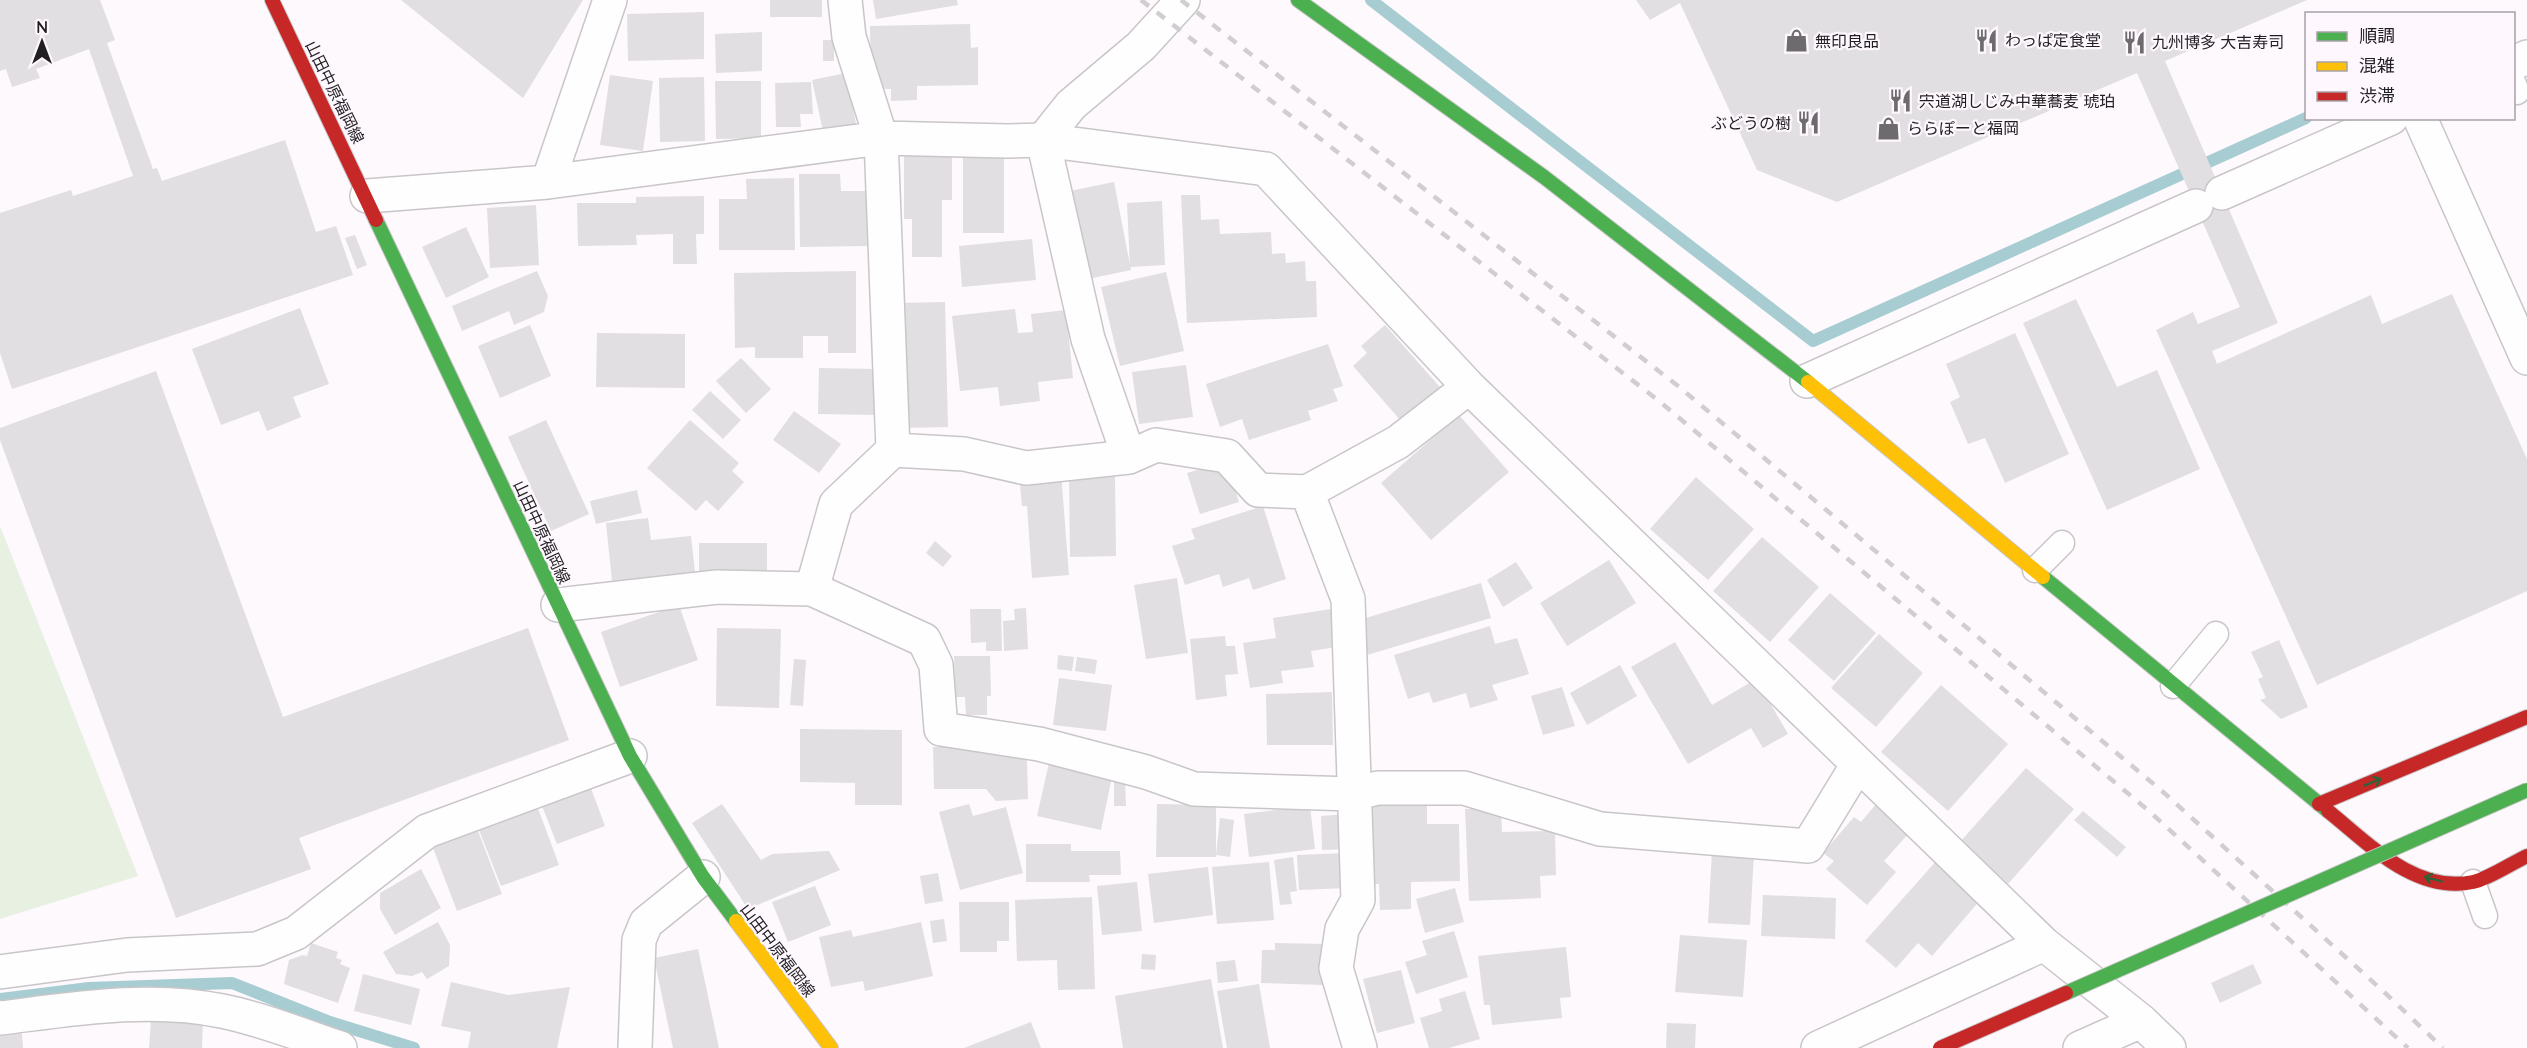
<svg xmlns="http://www.w3.org/2000/svg" width="2527" height="1048" viewBox="0 0 2527 1048" font-family="Quicksand,'Noto Sans JP',sans-serif">
<rect width="100%" height="100%" fill="#fdf9fd"/>
<path fill="#e8f0e2" d="M0 526 138 876 0 919Z"/>
<g fill="none" stroke-linecap="round" stroke-linejoin="round">
<path stroke="#a7cdd2" stroke-width="12" d="M1371 0 1813 341 2306 118
M0 999 89 988 232 983 330 1022 414 1048"/>
</g>
<path fill="#e1dfe2" d="M0 0H100L115 40 107 43 153 169 157 168 162 181 285 140 316 232 336 226 353 275 12 389 0 353V213L71 190 73 196 133 176 89 49 36 69 40 78 12 87 6 69 0 71Z
M401 0H583L523 98Z
M770 0H822V17H770Z
M873 0H957L958 5 876 19Z
M1636 0H2307L2165 61 2278 323 2212 351 2217 364 2371 295 2382 324 2452 294 2527 459V591L2317 685 2156 330 2193 312 2198 324 2240 307 2137 73 1837 202 1757 170 1680 3 1650 20Z
M704 12V59L628 61 627 14Z
M970 24 971 48 978 47V85L917 86V100L891 101V89H871L870 26Z
M762 32V71L716 73 715 34Z
M823 40H834V61H823Z
M846 73 856 124 823 131 812 80Z
M610 75 653 81 643 151 600 145Z
M704 77 705 141 660 142 659 78Z
M715 81H761V138L716 139Z
M811 82 813 114H800L801 127H776L775 83Z
M904 153H952V200H942V257H912V219H904Z
M963 154H1004V233H963Z
M799 174H840L841 191H866L867 246 800 247Z
M794 178 795 250H719V199H747L746 179Z
M1114 182 1131 270 1088 279 1070 191Z
M1181 195H1200L1201 220 1219 219 1220 234 1271 232 1272 254 1285 253 1286 263 1305 261 1306 281H1316L1317 317 1187 323Z
M704 196V234H696L697 264H673V234L636 235 637 245 578 246 577 203H636V197Z
M1162 201 1165 265 1130 267 1127 203Z
M536 205 539 265 490 268 487 208Z
M466 227 489 277 446 298 422 247Z
M355 235 367 265 357 269 345 238Z
M1032 239 1036 280 962 287 959 246Z
M537 271 548 296 544 312 514 325 509 311 462 331 452 306Z
M856 271V353H828V336H803V358H755V347L735 348 734 273Z
M1166 272 1184 351 1120 366 1101 287Z
M2076 299 2117 387 2157 370 2200 469 2107 510 2023 323Z
M945 302 948 427 900 428 898 303Z
M300 308 329 384 293 397 301 417 267 431 259 411 221 425 192 349Z
M1015 309 1018 333 1033 332 1031 314 1066 310 1073 378 1038 382 1040 401 1000 406 998 387 960 391 952 316Z
M530 325 551 376 500 398 478 346Z
M1385 325 1447 395 1408 429 1353 366 1367 353 1361 346Z
M597 333 685 334V388L596 387Z
M2015 333 2069 454 2005 483 1985 438 1968 444 1950 402 1960 397 1946 364Z
M1328 344 1343 386 1333 389 1338 401 1308 411 1311 420 1249 440 1242 419 1220 427 1206 384Z
M741 358 771 389 746 413 716 381Z
M1186 365 1193 417 1139 424 1132 372Z
M819 368 876 369V415L818 414Z
M156 371 283 717 528 628 569 740 299 838 311 869 176 918 0 440V428Z
M710 391 741 420 723 439 692 410Z
M794 411 841 444 819 473 773 440Z
M1459 415 1509 472 1431 540 1381 483Z
M546 420 589 514 551 531 508 437Z
M690 420 739 463 732 471 744 482 718 511 706 500 696 511 647 468Z
M1226 461 1239 502 1200 514 1187 473Z
M1061 472 1069 575 1032 578 1027 506H1022L1019 475Z
M1069 477H1115L1116 556 1070 557Z
M1696 477 1754 529 1708 580 1650 529Z
M637 490 642 513 596 524 590 501Z
M1263 506 1286 579 1253 590 1249 578 1223 587 1219 574 1185 585 1172 546 1195 539 1191 529Z
M648 518 651 540 691 536 695 572 612 581 606 523Z
M1762 537 1819 587 1770 642 1713 591Z
M935 541 952 556 943 567 926 553Z
M699 543H767V576L699 575Z
M1609 560 1636 603 1567 646 1540 603Z
M1516 562 1533 588 1503 607 1487 580Z
M1177 578 1188 653 1146 659 1134 585Z
M1481 583 1491 618 1367 655 1356 621Z
M1830 593 1876 633 1834 681 1788 640Z
M679 605 698 660 620 687 601 632Z
M1026 608 1028 649 1004 651 1003 621 1015 620 1014 609Z
M970 609H1001L1002 651H986V642L971 643Z
M1331 609 1337 647 1311 651 1314 667 1281 671 1283 683 1250 688 1243 643 1276 638 1273 618Z
M1490 626 1495 644 1517 638 1529 674 1492 685 1498 700 1470 708 1466 693 1433 703 1429 692 1408 699 1394 655Z
M717 628 781 629 779 708 716 706Z
M1879 634 1923 673 1876 727 1831 688Z
M1225 636 1226 646H1235L1238 674 1225 675 1227 696 1196 700 1190 639Z
M2279 640 2308 707 2281 719 2260 700 2266 698 2258 679 2263 677 2251 652Z
M1675 642 1712 705 1756 679 1788 734 1763 748 1751 728 1688 764 1631 667Z
M1058 655 1074 657 1072 671 1057 669Z
M954 656H990L991 696H987V715H966L965 697H955Z
M1077 657 1097 660 1095 674 1075 671Z
M794 659 806 660 803 706 790 705Z
M1620 665 1637 696 1587 725 1570 693Z
M1059 678 1112 685 1106 731 1053 725Z
M1941 685 2008 744 1948 811 1881 752Z
M1562 687 1575 726 1543 735 1531 696Z
M1332 692 1333 745H1267L1266 694Z
M800 729 902 730V805H855V783L800 782Z
M1012 745 1027 761 1028 799 996 801 986 789H934L933 747Z
M1049 763 1112 777 1101 830 1037 816Z
M2026 768 2074 809 2008 884 1960 842Z
M1114 781H1125L1126 806H1114Z
M589 783 605 826 557 844 540 801Z
M1427 799V824H1459L1460 881 1411 882V909L1380 910 1379 884H1371L1369 800Z
M536 803 559 865 501 886 477 825Z
M1877 803 1910 832 1884 861 1896 872 1867 905 1826 869 1834 861 1823 853 1854 817 1861 822Z
M722 804 761 860 772 854 829 851 840 870 748 909 692 823Z
M969 804 973 816 1006 807 1023 873 960 890 939 812Z
M1157 804 1216 805V857H1156Z
M1310 806 1315 849 1249 857 1244 814Z
M1465 809H1501L1502 832 1555 831 1556 875 1540 876 1541 898 1469 901Z
M2083 811 2126 847 2117 857 2074 820Z
M1346 814 1348 849 1322 850 1321 816Z
M1220 818 1234 820 1230 857 1216 855Z
M478 831 502 894 457 911 433 848Z
M1026 844H1071V851H1120L1121 875H1089L1090 882H1026Z
M1712 851 1754 853 1750 925 1708 923Z
M1347 853 1349 888 1299 890 1297 855Z
M1293 857 1297 891 1290 892 1292 904 1280 905 1274 860Z
M1938 859 1982 898 1932 956 1918 943 1896 968 1865 941Z
M1269 862 1274 920 1217 924 1212 867Z
M1208 867 1213 915 1154 923 1148 874Z
M421 869 441 908 395 935 380 909V893Z
M938 873 943 901 925 904 920 876Z
M1137 882 1142 931 1102 935 1097 886Z
M815 886 831 925 788 942 772 902Z
M1455 888 1464 922 1425 933 1416 899Z
M1763 895 1836 898 1835 939 1761 936Z
M1092 897 1095 989 1058 990 1057 960 1017 961 1015 900Z
M959 902H1009V941H997V952H960Z
M944 919 947 941 933 943 930 921Z
M438 922 450 945 449 966 427 979 422 972 412 976 396 974 383 952Z
M921 922 933 976 865 991 863 981 831 987 819 937 851 930 853 937Z
M1454 931 1468 977 1416 994 1405 962 1427 955 1422 941Z
M1680 935 1747 940 1743 997 1675 992Z
M311 943 338 952 336 958 342 960 340 964 350 968 338 1003 284 984 289 960 303 955 307 956Z
M1275 943 1326 944 1324 985 1261 983 1262 950H1275Z
M1566 947 1571 997 1560 998 1562 1018 1492 1025 1490 1005H1484L1478 956Z
M698 949 719 1048H673L654 958Z
M1142 954 1156 955 1155 970 1141 969Z
M1235 960 1238 981 1218 983 1216 962Z
M2253 964 2262 983 2220 1003 2211 983Z
M1401 970 1415 1023 1377 1033 1363 979Z
M363 974 420 989 411 1025 354 1011Z
M1211 979 1223 1048H1123L1115 996Z
M451 982 508 995 570 987 557 1048H468L471 1032 441 1026Z
M1259 984 1270 1048H1227L1217 991Z
M1465 991 1480 1039 1449 1048H1429L1420 1018 1442 1011 1439 999Z
M151 1019 203 1022 202 1048H149Z
M21 1022 23 1048H0V1026Z
M1031 1022 1041 1048H964Z
M1667 1023 1696 1024 1695 1048H1666Z"/>
<g fill="none" stroke-linecap="round" stroke-linejoin="round">
<defs>
<path id="lane" d="M2514 84 2517 92
M2035 570 2062 543
M2173 686 2216 634
M2473 882 2485 916"/>
<path id="street" d="M845 0 849 37 881 138 893 450
M2514 63 2527 57
M2420 118 2527 358
M548 182 881 138 1007 141 1043 140 1266 169 1469 387 2044 944 2141 1021 2169 1048
M2222 193 2391 118
M367 196 548 182 610 0
M1807 381 2196 206
M1129 457 1088 339 1043 140 1071 105 1141 46 1183 0
M1307 492 1398 442 1469 387
M812 589 836 504 893 450 964 454 1026 468 1129 457 1156 445 1227 456 1258 490 1307 492 1348 599 1358 900 1342 929 1336 968 1360 1048
M558 605 717 587 812 589 924 640 936 665 941 729 1039 744 1146 772 1194 789 1353 794 1378 788H1464L1600 829 1808 846 1858 764
M0 972 127 955 257 949 296 933 427 831 630 756
M0 1018C73 1009 149 996 222 1011 262 1019 301 1035 340 1048
M635 1048 639 940 646 923 703 877
M1818 1048 2044 944
M2080 1048 2141 1021"/>
<path id="fast" d="M1298 0 1544 177 1808 382
M376 220 630 756 703 877 736 921
M2043 577 2328 811"/>
<path id="slow" d="M1808 382 2043 577
M736 921 831 1048"/>
<path id="jam" d="M272 0 376 220
M2319 804 2527 717
M2328 811C2368 843 2415 894 2473 882 2488 879 2512 863 2527 856"/>
</defs>
<use href="#lane" stroke="#c9c6c9" stroke-width="27"/>
<use href="#street" stroke="#c9c6c9" stroke-width="36"/>
<use href="#fast" stroke="#c9c6c9" stroke-width="16"/>
<use href="#slow" stroke="#c9c6c9" stroke-width="16"/>
<use href="#jam" stroke="#c9c6c9" stroke-width="16"/>
<use href="#lane" stroke="#fffeff" stroke-width="24"/>
<use href="#street" stroke="#fffeff" stroke-width="33"/>
<use href="#fast" stroke="#4caf50" stroke-width="14"/>
<use href="#slow" stroke="#ffc107" stroke-width="14"/>
<use href="#jam" stroke="#c62828" stroke-width="14"/>
<path stroke="#d0ced0" stroke-width="4.5" stroke-dasharray="10 10" stroke-linecap="butt" d="M1141 0 1659 401 2149 811 2408 1048
M1181 0 1678 386 2162 791 2383 991 2443 1048"/>
<defs>
<path id="fast-bridge" d="M2066 993 2527 790"/>
<path id="jam-bridge" d="M1940 1048 2066 993"/>
</defs>
<use href="#fast-bridge" stroke="#c9c6c9" stroke-width="16" stroke-linecap="butt"/>
<use href="#jam-bridge" stroke="#c9c6c9" stroke-width="16" stroke-linecap="butt"/>
<use href="#fast-bridge" stroke="#4caf50" stroke-width="14"/>
<use href="#jam-bridge" stroke="#c62828" stroke-width="14"/>
</g>
<defs><path id="oneway-shaft" d="M-6 0H5M1.5-3L5.5 0L1.5 3" fill="none" stroke-width="1.6" stroke-linecap="round" stroke-linejoin="round" transform="scale(1.5)"/></defs>
<g stroke="#346037">
<use href="#oneway-shaft" transform="translate(2373 782) rotate(-22)"/>
<use href="#oneway-shaft" transform="translate(2433 879) rotate(-165)"/>
</g>
<defs>
<symbol id="restaurant-bare" viewBox="-9 -9 18 18"><path d="M-5-6h1v4h1v-4h1v4h1v-4h1v5L-1.5 .5V6h-2V.5L-5-1ZM5-6V6H3V1.5H1.5Q1.5-4 5-6Z" fill="#6e6b6f" stroke="#fef8fe" stroke-width="2.5" paint-order="stroke"/></symbol>
<symbol id="shop-bare" viewBox="-9 -9 18 18"><path d="M-5-2.5h2.3a2.7 3.5 0 0 1 5.4 0H5L5.5 6h-11ZM-1.5-2.5h3a1.5 2.3 0 0 0-3 0Z" fill="#6e6b6f" stroke="#fef8fe" stroke-width="2.5" paint-order="stroke"/></symbol>
</defs>
<g fill-rule="evenodd">
<use href="#restaurant-bare" x="1970" y="24" width="33" height="33"/>
<use href="#shop-bare" x="1780" y="24" width="33" height="33"/>
<use href="#restaurant-bare" x="2118" y="26" width="33" height="33"/>
<use href="#restaurant-bare" x="1884" y="84" width="33" height="33"/>
<use href="#restaurant-bare" x="1792" y="106" width="33" height="33"/>
<use href="#shop-bare" x="1872" y="112" width="33" height="33"/>
</g>
<g text-anchor="middle" dominant-baseline="central" stroke-width="4.5" stroke-linejoin="round" paint-order="stroke">
<g font-size="16" fill="#211f22" stroke="#fef8fe" text-anchor="start">
<text x="2005" y="40">わっぱ定食堂</text>
<text x="1815" y="41">無印良品</text>
<text x="2152" y="42">九州博多 大吉寿司</text>
<text x="1919" y="101">宍道湖しじみ中華蕎麦 琥珀</text>
<text x="1791" y="123" text-anchor="end">ぶどうの樹</text>
<text x="1907" y="128">ららぽーと福岡</text>
</g>
<g font-size="16" fill="#211f22" stroke="#fef8fe">
<text transform="translate(335 92) rotate(64)">山田中原福岡線</text>
<text transform="translate(542 532) rotate(65)">山田中原福岡線</text>
<text transform="translate(778 950) rotate(53)">山田中原福岡線</text>
</g>
</g>
<rect x="2305" y="12" width="210" height="108" fill="#fef8fe" stroke="#a6a1a6" stroke-width="1.5"/>
<rect x="2317" y="32" width="30" height="9" fill="#4caf50" stroke="#a6a1a6" stroke-width="1.5"/>
<text x="2359" y="42" font-size="18" fill="#211f22">順調</text>
<rect x="2317" y="62" width="30" height="9" fill="#ffc107" stroke="#a6a1a6" stroke-width="1.5"/>
<text x="2359" y="72" font-size="18" fill="#211f22">混雑</text>
<rect x="2317" y="92" width="30" height="9" fill="#c62828" stroke="#a6a1a6" stroke-width="1.5"/>
<text x="2359" y="102" font-size="18" fill="#211f22">渋滞</text>
<g transform="translate(42 42)" stroke="#fef8fe" stroke-width="4.5" paint-order="stroke">
<path d="M0-4.5L10 22L0 15L-10 22Z" fill="#211f22"/>
<text y="-9" font-size="16" font-weight="bold" text-anchor="middle" fill="#211f22">N</text>
</g>
</svg>
